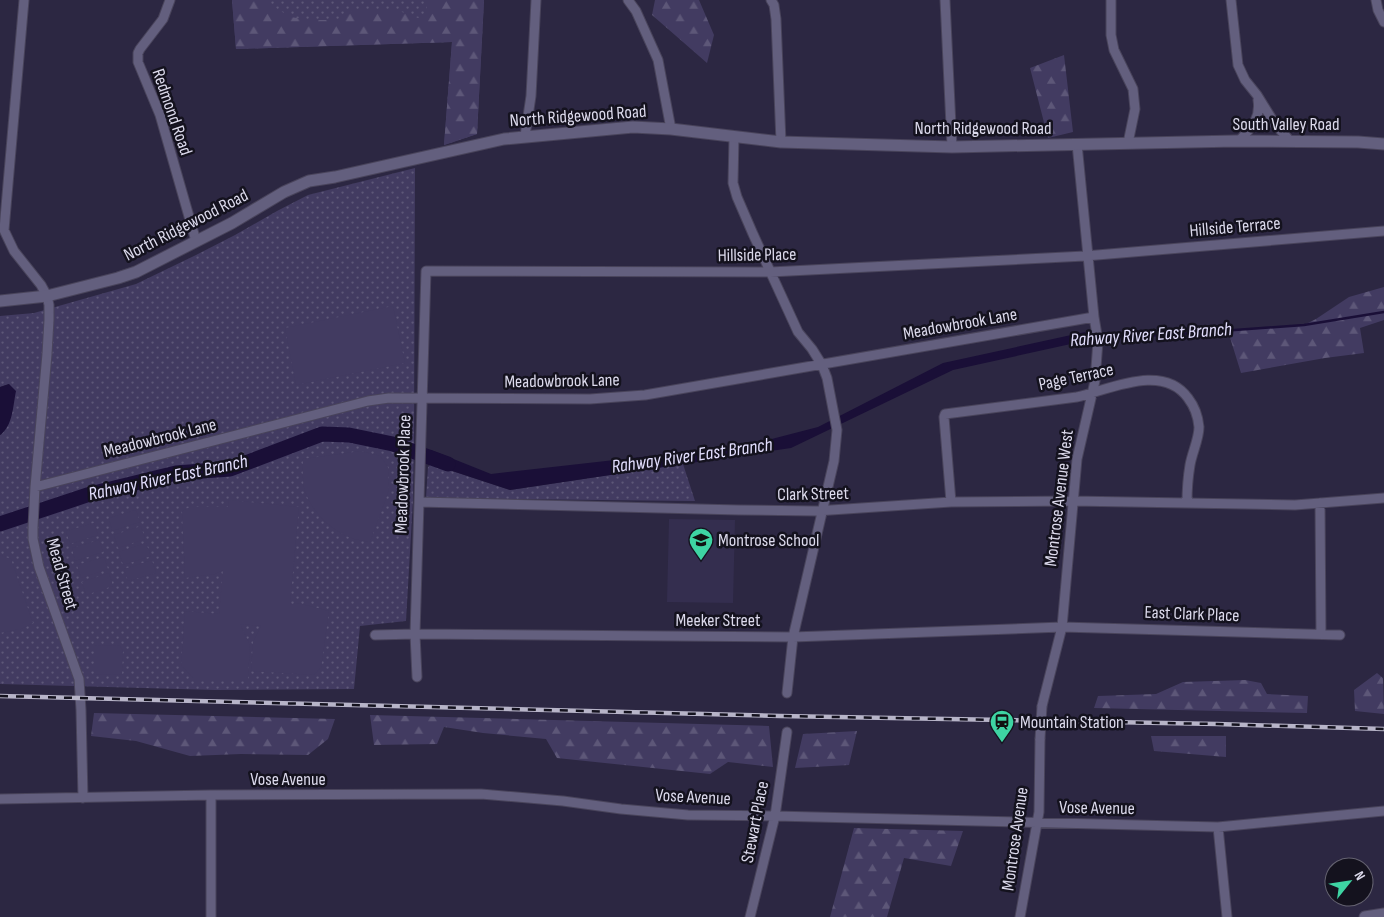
<svg xmlns="http://www.w3.org/2000/svg" width="1384" height="917" viewBox="0 0 1384 917" font-family="'Sofia Sans Condensed',sans-serif">
<defs>
<pattern id="green-dots" width="8" height="8" patternUnits="userSpaceOnUse" patternTransform="scale(1.25)"><rect width="8" height="8" fill="#423b61"/><path d="M2 2h.1M6 6h.1" fill="none" stroke="#5d5778" stroke-width="1.8" stroke-linecap="round"/></pattern>
<pattern id="forest-firs" width="22" height="20" patternUnits="userSpaceOnUse" patternTransform="scale(1.25)"><rect width="22" height="20" fill="#423b61"/><path d="M5 1l3.5 6h-7zM16 11l3.5 6h-7z" fill="#5d5778"/></pattern>
</defs>
<rect width="100%" height="100%" fill="#2c2742"/>
<path fill="#342e4f" d="M669 519 735 520 733 603 667 602Z"/>
<path fill="url(#green-dots)" d="M232 0H484L477 134 444 145 452 42 236 49Z
M415 168 414 442 413 500 406 621 360 626 354 689 215 690 0 684V435L2 434 9 384 0 387V316L34 313 136 284 196 255 235 235 277 211 308 195Z
M431 464 510 490 683 464 695 501 426 498 428 467Z"/>
<path fill="url(#forest-firs)" d="M232 0H264L290 17 311 20H338L352 11 394 9 418 18 425 16 427 7 426 0H484L477 134 444 145 452 42 236 49Z
M655 0H699L714 35 707 63 652 15Z
M1064 55 1073 132 1048 138 1030 68Z
M1384 287V320L1360 328 1364 353 1325 358 1241 373 1228 331 1304 325 1316 319 1349 297Z
M1377 673 1383 678 1384 714 1355 711 1354 690Z
M1245 680 1261 683 1267 694 1308 696 1307 713 1094 708 1098 696 1156 694 1183 682Z
M94 713 335 719 328 739 308 755 241 754 190 756 136 741 91 736Z
M370 715 769 726 773 767 728 762 710 774 557 758 546 739 483 733 444 727 437 744 374 745Z
M857 731 849 765 795 768 803 734Z
M1151 736H1226V757L1154 751Z
M854 828 963 831 951 866 904 858 887 917H830Z"/>
<path fill="#423b61" d="M393 306 405 363 296 385 285 328Z
M361 451 380 456 388 467 389 490 370 542C365 541 359 540 354 539 333 532 312 513 305 491 302 481 303 470 303 459Z
M229 500 299 507 290 605 298 603 329 611 321 668 313 675 251 671 253 642 261 626 240 624 250 645 248 679H195L181 666 185 611 219 614 223 570 215 574 185 578 182 511 190 507H228Z
M136 510 140 522 112 531 109 518Z
M94 523 98 535 70 544 66 531Z
M141 526 145 539 118 548 114 535Z
M99 540 103 552 75 561 72 548Z
M146 543 151 556 123 565 119 552Z
M0 555 11 559 33 623 21 629 0 633Z
M104 557 108 569 81 578 77 565Z
M152 560 156 573 128 581 124 569Z
M109 573 113 586 86 595 82 582Z
M94 645 120 646 123 651 122 675 94 674Z"/>
<path fill="#1a0f37" d="M1085 332 1089 340 953 370 791 448 510 490 431 464V450L491 474 748 445 818 427 943 363Z
M9 384 16 391C13 405 13 426 0 435V387Z"/>
<g fill="none" stroke-linecap="round" stroke-linejoin="round">
<path stroke="#1a0f37" stroke-width="2.5" d="M1100 337 1167 335 1304 325 1384 312"/>
<path stroke="#1a0f37" stroke-width="15" d="M0 524 90 494 176 473 230 469 322 434 349 435 393 444 448 464"/>
<defs>
<path id="street" d="M24 0 4 230 14 251 41 285 47 296 49 305V320L47 354 35 487 33 527V539L39 567 79 679 81 710 83 798
M170 0 163 19 140 49 138 53V62L160 115 196 241
M628 0 636 11 658 60 671 129
M771 0 774 5 776 19 781 142
M945 0 952 147
M1111 0V35L1114 50 1133 89 1135 109 1128 143
M1231 0 1238 65 1245 80 1257 95 1275 124 1290 141
M1376 0 1378 10 1384 22
M525 136 531 96 536 0
M734 137 733 183 737 197 753 234 798 332 812 349 822 365 827 378 837 430 834 461 793 637 787 693
M1239 141C1251 128 1261 119 1258 100
M35 487 368 401 389 398 590 399 645 395 1094 317
M419 502 739 510 816 511 951 502 1073 501 1295 505 1384 498
M951 502 944 417 945 414 1077 397C1111 389 1163 363 1188 398 1195 407 1198 416 1199 427 1199 439 1192 453 1190 465 1188 477 1187 490 1187 503
M1320 503 1321 634
M375 635 415 634 793 637 1062 627 1340 635
M417 677 415 634 426 271 770 272 1085 256 1384 231
M1042 706 1062 627 1077 459 1095 381 1098 341 1094 317 1077 144
M211 795V917
M0 799 211 795 481 794 563 801 621 809 688 815 775 816 1218 827 1384 811
M1218 827 1227 917
M750 917 775 816 787 732
M1020 917 1039 812 1040 739"/>
<path id="secondary" d="M0 301 47 296 118 278 136 272 232 223 284 192 309 181 335 177 504 139 633 127 671 129 781 142 952 147 1236 141 1358 142 1384 144
M1365 917 1384 914"/>
</defs>
<use href="#street" stroke="#49445b" stroke-width="11"/>
<use href="#secondary" stroke="#49445b" stroke-width="13"/>
<use href="#street" stroke="#635f7e" stroke-width="9"/>
<use href="#secondary" stroke="#635f7e" stroke-width="11"/>
<defs>
<path id="rail" d="M0 696 780 716 1217 724 1384 729"/>
</defs>
<use href="#rail" stroke="#b7b4c8" stroke-width="4.5"/>
<use href="#rail" stroke="#14121e" stroke-width="2.5" stroke-dasharray="8" stroke-linecap="butt"/>
<defs>
<path id="street-bridge" d="M1040 739 1042 706"/>
</defs>
<use href="#street-bridge" stroke="#49445b" stroke-width="11" stroke-linecap="butt"/>
<use href="#street-bridge" stroke="#635f7e" stroke-width="9"/>
</g>
<defs>
<symbol id="school-pin" viewBox="-11 -11 22 30"><path d="M0 17L-7.5 6A9.5 9.5 0 1 1 7.5 6Z" fill="#3ed4a3" stroke="#14121e"/><path d="M0-5L7-2L0 1L-7-2ZM-4 1L0 2.5L4 1V4Q0 6-4 4Z" fill="#111"/></symbol>
<symbol id="station-pin" viewBox="-11 -11 22 30"><path d="M0 17L-7.5 6A9.5 9.5 0 1 1 7.5 6Z" fill="#3ed4a3" stroke="#14121e"/><path d="M-3-6H3Q5-6 5-4V2Q5 4 3 4L4.5 6H3L1.5 4h-3L-3 6H-4.5L-3 4Q-5 4-5 2V-4Q-5-6-3-6ZM-3.5-4v3h7v-3ZM-3.5 1v1.5H-2V1ZM2 1v1.5H3.5V1Z" fill="#111"/></symbol>
</defs>
<g fill-rule="evenodd">
<use href="#school-pin" x="687" y="526" width="28" height="38"/>
<use href="#station-pin" x="988" y="708" width="28" height="38"/>
</g>
<g text-anchor="middle" dominant-baseline="central" stroke-width="5" stroke-linejoin="round" paint-order="stroke">
<g font-size="18" fill="#dcdaec" stroke="#14121e">
<text transform="translate(172 112) rotate(71)">Redmond Road</text>
<text transform="translate(578 116) rotate(-4)">North Ridgewood Road</text>
<text x="1286" y="124">South Valley Road</text>
<text x="983" y="128">North Ridgewood Road</text>
<text transform="translate(186 225) rotate(-27)">North Ridgewood Road</text>
<text transform="translate(1235 227) rotate(-5)">Hillside Terrace</text>
<text transform="translate(757 255) rotate(-1)">Hillside Place</text>
<text transform="translate(960 324) rotate(-10)">Meadowbrook Lane</text>
<text transform="translate(1076 377) rotate(-12)">Page Terrace</text>
<text transform="translate(562 381) rotate(-1)">Meadowbrook Lane</text>
<text transform="translate(160 438) rotate(-14)">Meadowbrook Lane</text>
<text transform="translate(403 474) rotate(-88)">Meadowbrook Place</text>
<text transform="translate(813 494) rotate(-1)">Clark Street</text>
<text transform="translate(1059 498) rotate(-83)">Montrose Avenue West</text>
<text transform="translate(62 574) rotate(74)">Mead Street</text>
<text transform="translate(1192 614) rotate(2)">East Clark Place</text>
<text x="718" y="620">Meeker Street</text>
<text x="288" y="779">Vose Avenue</text>
<text transform="translate(693 797) rotate(3)">Vose Avenue</text>
<text transform="translate(1097 808) rotate(1)">Vose Avenue</text>
<text transform="translate(755 822) rotate(-79)">Stewart Place</text>
<text transform="translate(1015 839) rotate(-82)">Montrose Avenue</text>
</g>
<g font-size="18" fill="#dcdaec" stroke="#14121e" text-anchor="start">
<text x="718" y="540">Montrose School</text>
<text x="1020" y="722">Mountain Station</text>
</g>
<g font-size="19" font-style="italic" fill="#e2defd" stroke="#14121e">
<text transform="translate(1151 335) rotate(-4)">Rahway River East Branch</text>
<text transform="translate(692 456) rotate(-8)">Rahway River East Branch</text>
<text transform="translate(168 478) rotate(-12)">Rahway River East Branch</text>
</g>
</g>
<g transform="translate(1349 882) rotate(60)"><circle r="24" fill="#14121e" stroke="#646270"/>
<path d="M0-4L9 19L0 12L-9 19Z" fill="#3ed4a3"/>
<text y="-8" font-size="14" font-weight="bold" text-anchor="middle" fill="#dcdaec">N</text>
</g>
</svg>
